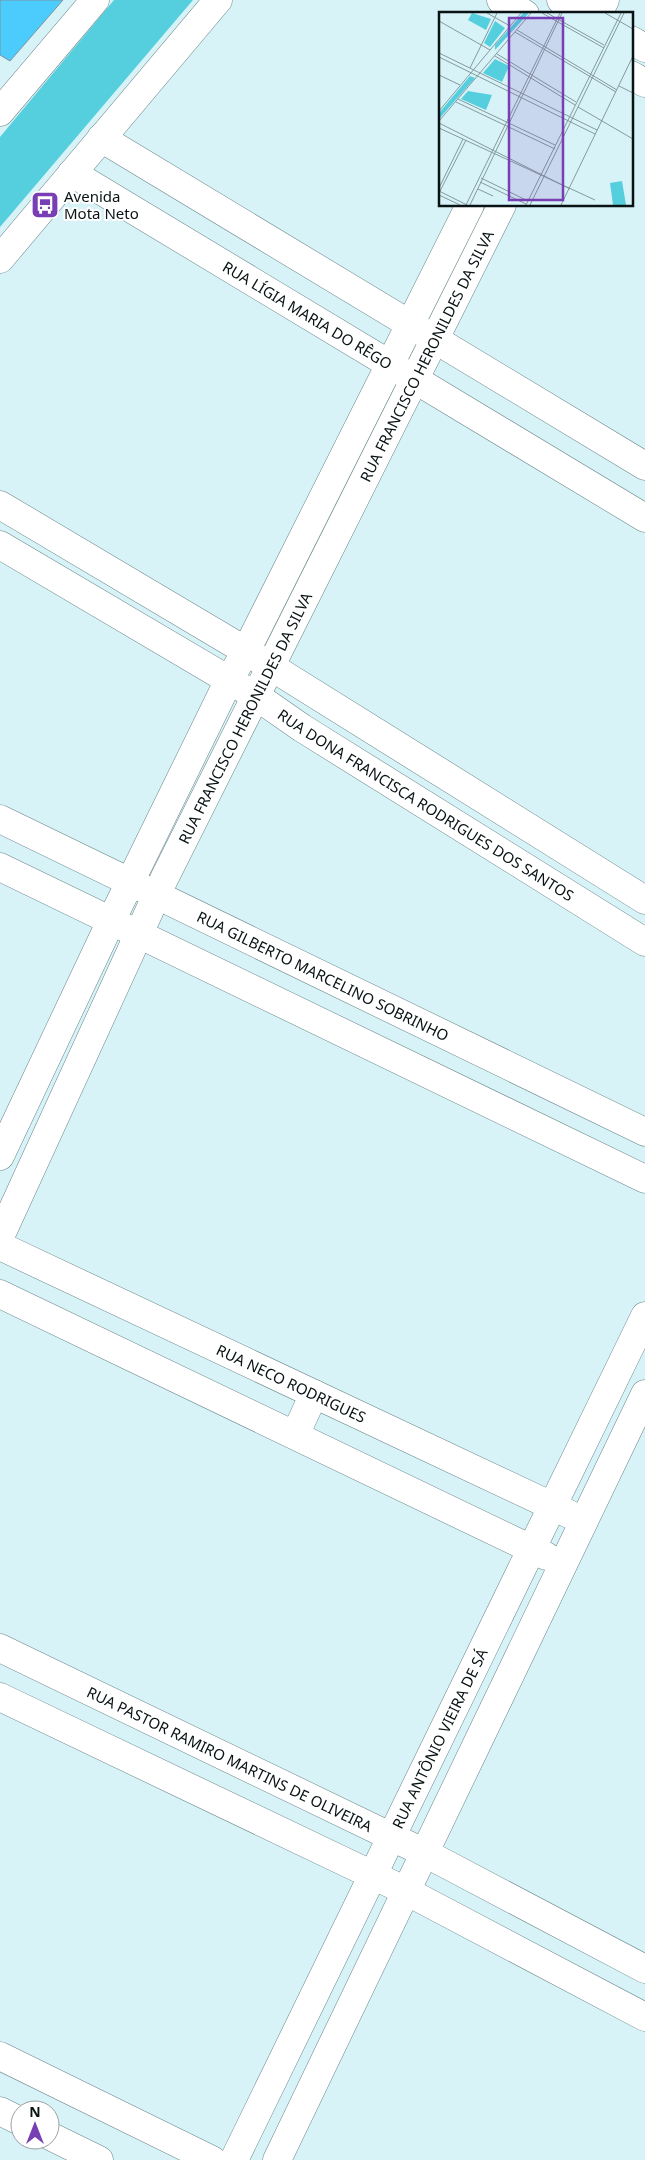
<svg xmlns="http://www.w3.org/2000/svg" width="645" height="2160" viewBox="0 0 645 2160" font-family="'Noto Sans',sans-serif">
<rect width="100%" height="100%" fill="#d7f3f8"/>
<path fill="#55cede" d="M114 0H193L0 227V137Z"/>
<path fill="#4bccfc" stroke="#7d949e" d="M0 0H63L10 61 0 55Z"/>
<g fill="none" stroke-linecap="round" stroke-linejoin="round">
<defs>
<g id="street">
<path d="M501 0 525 14"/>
<path d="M561 0 585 14"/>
<path d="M598 14 605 0"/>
<path d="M631 40 645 48"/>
<path d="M631 75 645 83"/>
<path d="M0 112 95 0"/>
<path d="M101 138 645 466"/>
<path id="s1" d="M72 173 645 518"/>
<path d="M0 259 218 0"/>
<path d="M0 505 246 651 645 900"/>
<path id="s2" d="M0 545 256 696 302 728 645 942"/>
<path id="s3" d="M0 819 645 1132"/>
<path d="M0 867 645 1179"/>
<path d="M0 1156 111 921 229 680 246 651 470 205"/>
<path id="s4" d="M0 1237 164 879 502 205"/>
<path id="s5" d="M0 1246 569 1514"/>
<path d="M0 1294 546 1556"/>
<path d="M295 1435 314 1394"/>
<path id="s6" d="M0 1648 425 1853 645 1969"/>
<path d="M0 1697 406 1891 645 2017"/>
<path d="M0 2056 212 2160"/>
<path d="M0 2111 20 2121"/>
<path d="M50 2136 99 2160"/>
<path id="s7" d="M234 2160 645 1316"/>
<path d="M277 2160 645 1394"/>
</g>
</defs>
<use href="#street" stroke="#6c868a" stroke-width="29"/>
<use href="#street" stroke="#fff" stroke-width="28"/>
</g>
<defs>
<symbol id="bus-square" viewBox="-11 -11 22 22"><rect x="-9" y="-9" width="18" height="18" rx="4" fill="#783eb4" stroke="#fff"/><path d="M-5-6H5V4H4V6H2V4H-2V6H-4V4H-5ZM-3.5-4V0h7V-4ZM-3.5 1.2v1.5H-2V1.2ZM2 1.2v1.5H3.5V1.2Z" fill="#fff"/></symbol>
</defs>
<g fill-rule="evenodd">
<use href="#bus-square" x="29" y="189" width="32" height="32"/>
</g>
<g text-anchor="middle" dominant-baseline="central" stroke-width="4" stroke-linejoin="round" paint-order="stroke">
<g font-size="15" fill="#091314" stroke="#fff" text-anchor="start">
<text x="64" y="196">Avenida<tspan x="64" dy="17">Mota Neto</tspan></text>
</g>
<g font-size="15" fill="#091314" stroke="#fff">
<text stroke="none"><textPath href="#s1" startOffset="275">RUA LÍGIA MARIA DO RÊGO</textPath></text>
<text stroke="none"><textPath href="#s4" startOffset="979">RUA FRANCISCO HERONILDES DA SILVA</textPath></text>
<text stroke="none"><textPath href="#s4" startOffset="574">RUA FRANCISCO HERONILDES DA SILVA</textPath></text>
<text stroke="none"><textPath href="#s2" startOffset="499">RUA DONA FRANCISCA RODRIGUES DOS SANTOS</textPath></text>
<text stroke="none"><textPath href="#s3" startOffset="359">RUA GILBERTO MARCELINO SOBRINHO</textPath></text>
<text stroke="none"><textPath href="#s5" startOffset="322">RUA NECO RODRIGUES</textPath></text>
<text stroke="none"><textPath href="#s7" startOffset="469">RUA ANTÔNIO VIEIRA DE SÁ</textPath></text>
<text stroke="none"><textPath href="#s6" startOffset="255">RUA PASTOR RAMIRO MARTINS DE OLIVEIRA</textPath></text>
</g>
</g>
<g transform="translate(439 12)">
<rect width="194" height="194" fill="#d7f3f8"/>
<path d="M33 1 52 7 47 18 29 8ZM84 1H90L56 38V33ZM56 9 66 16 51 35 45 31ZM56 47 70 54 63 70 44 61ZM31 64 36 66 0 107V101ZM29 79 53 83 47 98 22 87ZM183 169 187 193H174L171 171Z" fill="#55cede"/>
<path fill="none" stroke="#85999d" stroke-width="1" d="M48 1 71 14M103 1 165 36M108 1 165 33M166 1 194 17M0 9 51 38M78 18 178 78M76 20 177 80M0 41 158 118M58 42 137 90M56 44 136 93M0 45 156 122M31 56 58 1M0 63 21 73M180 74 194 81M19 87 116 133M17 90 116 137M139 95 194 127M0 99 82 1M0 109 92 1M0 111 131 177M0 116 156 188M42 166 89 189M41 170 87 192M0 176 24 127M39 177 54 184M0 179 28 193M0 181 27 128M0 183 21 193M27 193 121 1M31 193 123 1M87 193 182 1M91 193 185 1M122 193 194 44"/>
<path fill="#783eb4" fill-opacity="0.15" stroke="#783eb4" stroke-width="2.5" d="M70 6H124V188H70Z"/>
<rect width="194" height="194" fill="none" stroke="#091314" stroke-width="2.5"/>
</g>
<g transform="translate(35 2125)"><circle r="24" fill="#ffffff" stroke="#9da1a1"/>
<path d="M0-4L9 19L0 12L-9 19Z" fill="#783eb4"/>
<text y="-8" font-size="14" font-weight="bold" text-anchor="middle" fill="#091314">N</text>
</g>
</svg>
